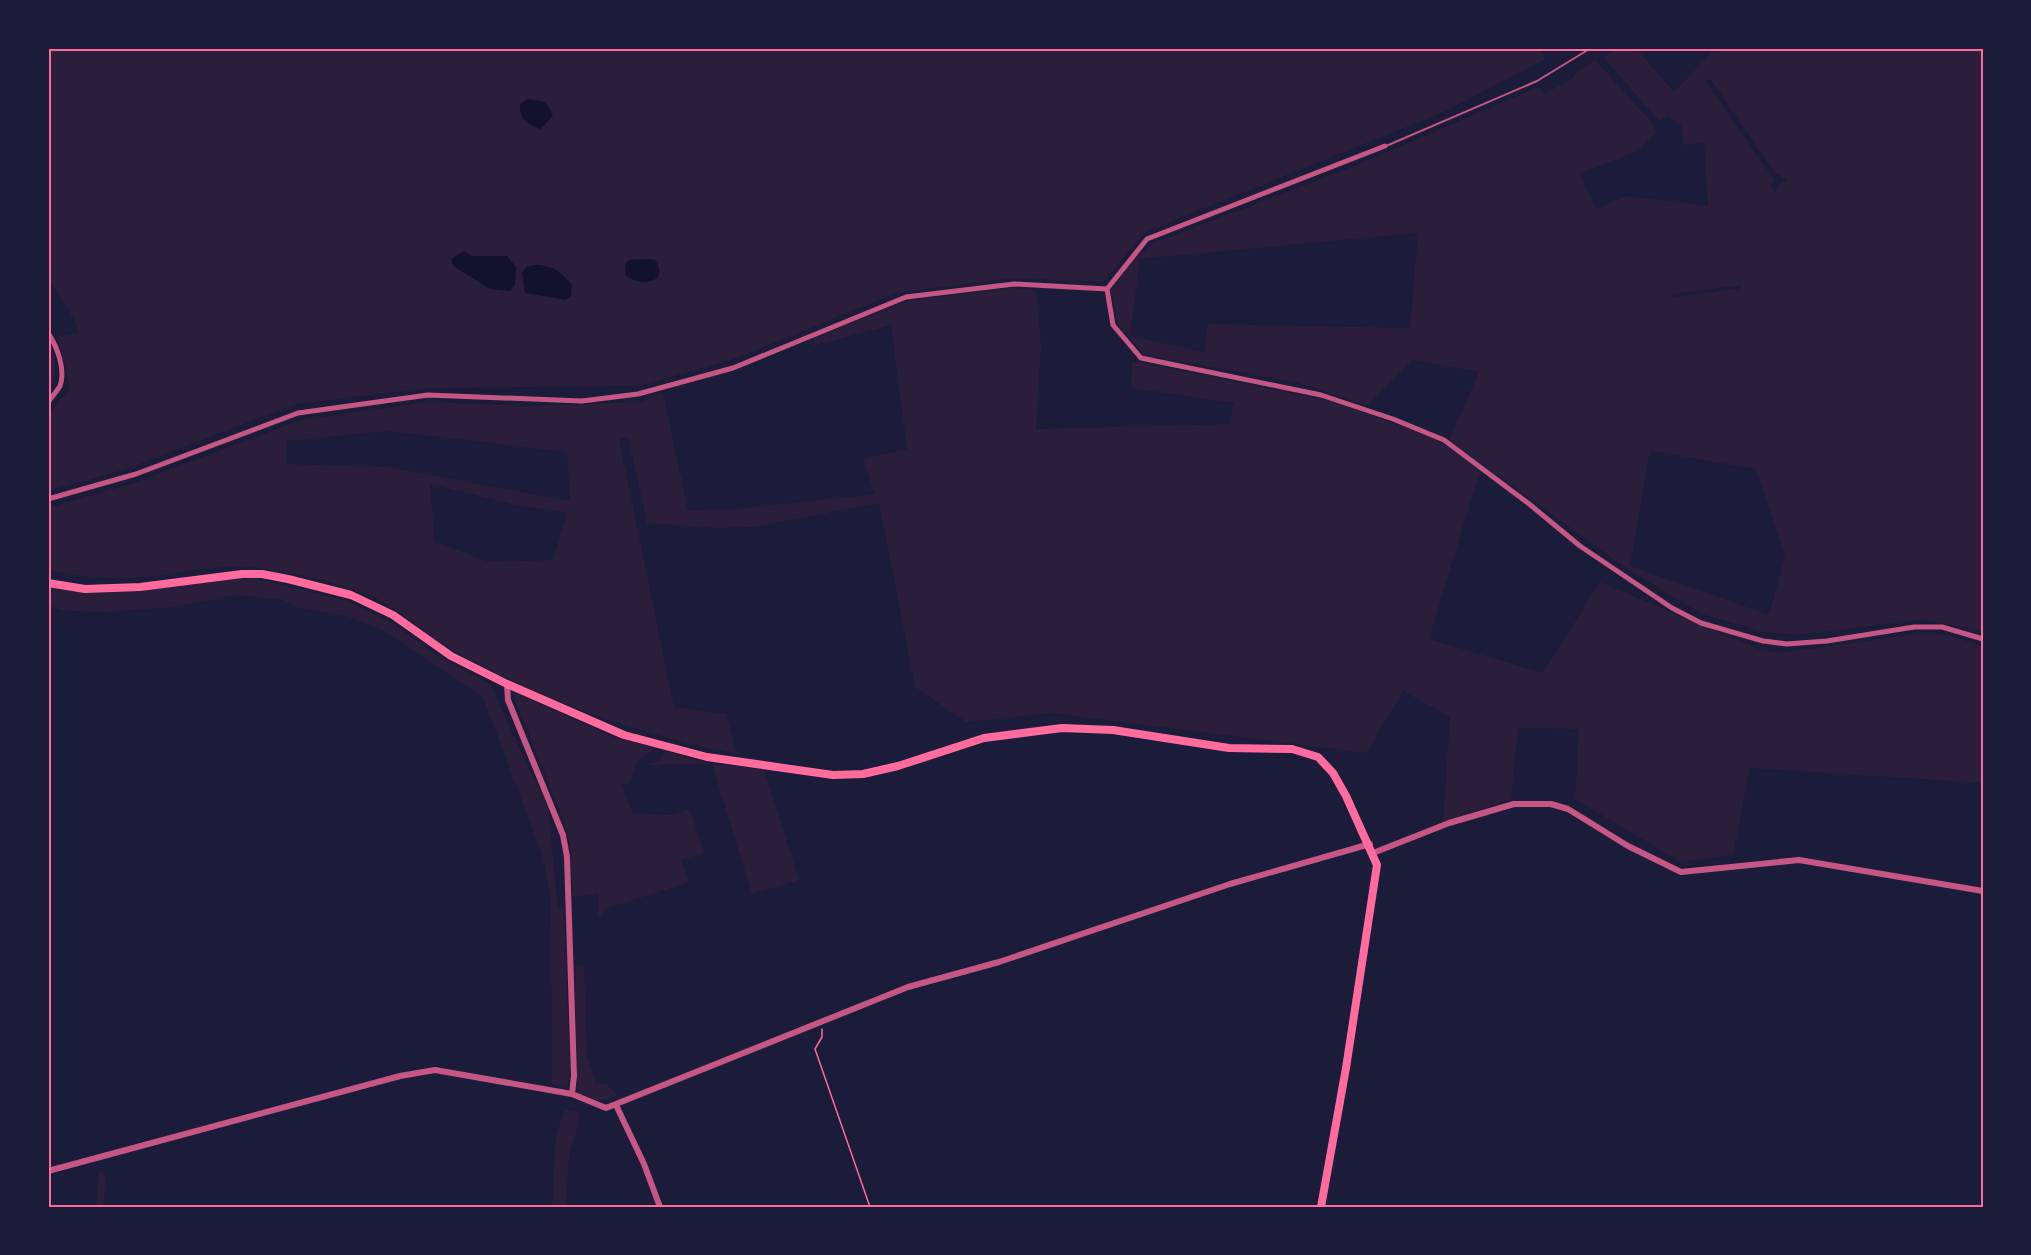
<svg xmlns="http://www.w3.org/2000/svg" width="2031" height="1255" viewBox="0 0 2031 1255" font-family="'Fira Sans Condensed',sans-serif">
<rect width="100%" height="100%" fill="#1b1b3a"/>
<path fill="#2a1e3b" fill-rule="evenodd" d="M48 48H1540L1545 59 1444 112 1145 232 1103 282 1015 278 896 293 731 360 638 386 428 388 296 404 129 468 48 491V416L70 388 58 337 78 333 74 319 48 279Z
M1616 48H1636L1674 92 1716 48H1983V632L1923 619 1795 635 1764 632 1702 614 1630 571 1449 440 1479 372 1413 360 1367 406 1296 382 1144 355 1118 325 1111 291 1134 260 1151 244 1350 168 1539 87 1543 95 1574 77 1573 75 1595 60 1653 124 1656 133 1638 151 1579 174 1597 209 1626 196 1708 206 1704 143 1683 145 1682 127 1668 116 1659 121 1604 58ZM1710 78 1774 172 1787 180 1779 185 1776 193 1770 186 1775 181 1706 82ZM1418 233 1410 328 1208 324 1204 352 1130 336 1140 259ZM1742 285 1739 289 1675 297 1671 294ZM1650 451 1756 469 1785 556 1769 615 1630 566Z
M1014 288 1035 290 1037 294 1041 347 1036 429 1229 424 1234 403 1131 388 1132 361 1336 402 1438 440 1480 471 1429 639 1543 673 1600 582 1758 649 1780 653 1916 634 1947 635 1983 646V783L1750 768 1733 855 1681 862 1575 799 1579 729 1518 728 1511 799 1443 822 1450 717 1403 691 1366 753 1051 713 966 722 915 687 879 503 753 527 715 528 647 523 628 437 619 439 674 707 726 714 737 754C640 735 547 702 461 655 424 635 394 601 353 589 309 577 264 564 219 567 190 569 162 577 134 578 105 579 75 576 48 570V508L137 482 301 420 427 402 533 406 642 402 663 393 688 510 737 509 875 494 863 459 907 449 891 325 813 346 815 338 907 301ZM388 431 567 452 570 501 388 467 286 464V441ZM430 484 515 505 567 513 553 560 489 562 435 542Z
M48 339C57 356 58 377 48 392Z
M232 579H256L348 601 392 623 432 652 490 684 548 809 558 907H564L570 1068 568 1087 552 1084 551 900 542 854 483 697 385 631 347 616 299 608 283 600 237 595 174 607 108 612 67 611 48 606V588C110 597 170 587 232 579Z
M512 692 611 736 656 749 638 760 629 783 621 785 633 813 670 815 690 809 704 853 681 860 689 882 605 909 598 919V894L573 897 570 845 565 825Z
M664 751 712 764 764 770 799 880 752 894 712 764 646 765 660 760Z
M584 965 587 1055 596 1084H606L618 1095C602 1104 593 1100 577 1092L575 966Z
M565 1110 579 1112V1123L569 1154 566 1207H552L556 1134Z
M99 1171 106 1175 103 1207H96Z"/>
<path fill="#12122b" d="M527 99 545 102 553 115 541 129C528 125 519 119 520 105Z
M464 251 472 256H507L516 267 515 285 510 291 490 289 456 268 452 264V258Z
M648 259 655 260C670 283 642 287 626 276L625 264 629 260Z
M534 265C553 265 560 271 572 285L571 296 566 300 525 293 522 273 526 267Z"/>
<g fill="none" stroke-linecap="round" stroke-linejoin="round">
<path stroke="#ff6b9d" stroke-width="1.5" d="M822 1029V1037L815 1049 870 1207"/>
<path stroke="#c65784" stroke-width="2" d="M1386 146 1537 81 1591 48"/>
<path stroke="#c65784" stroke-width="5" d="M1107 289 1113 325 1141 358 1321 395 1393 419 1444 440 1528 503 1580 546 1672 608 1701 623 1763 641 1787 644 1827 641 1914 627H1942L1983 639
M1107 289 1147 239 1385 146
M48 333C57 346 66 370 60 386 57 391 52 397 48 402
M48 499 136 474 298 413 428 395 582 401 638 394 733 368 906 297 1014 284 1107 289"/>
<path stroke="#c65784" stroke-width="6" d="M507 684 508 700 563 835 567 857 574 1076 572 1094
M1373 853 1449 823 1514 804H1551L1568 809 1628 846 1681 872 1799 860 1983 891
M616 1105 644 1164 660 1207
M48 1171 400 1076 435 1070 572 1094 606 1108 908 987 999 962 1230 884 1370 844"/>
<path stroke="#ff6b9d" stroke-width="8" d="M48 583 85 589 140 587 242 574H262L288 579 351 595 393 615 451 656 507 684 624 735 707 757 833 775 863 774 898 766 984 738 1062 728 1113 730 1229 748 1292 749 1318 757 1333 773 1346 796 1377 865 1346 1068 1321 1207"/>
</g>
<rect width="2031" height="1255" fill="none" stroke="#1b1b3a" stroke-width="99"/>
<rect x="50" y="50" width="1932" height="1156" fill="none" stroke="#ff6b9d" stroke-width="2"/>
</svg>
